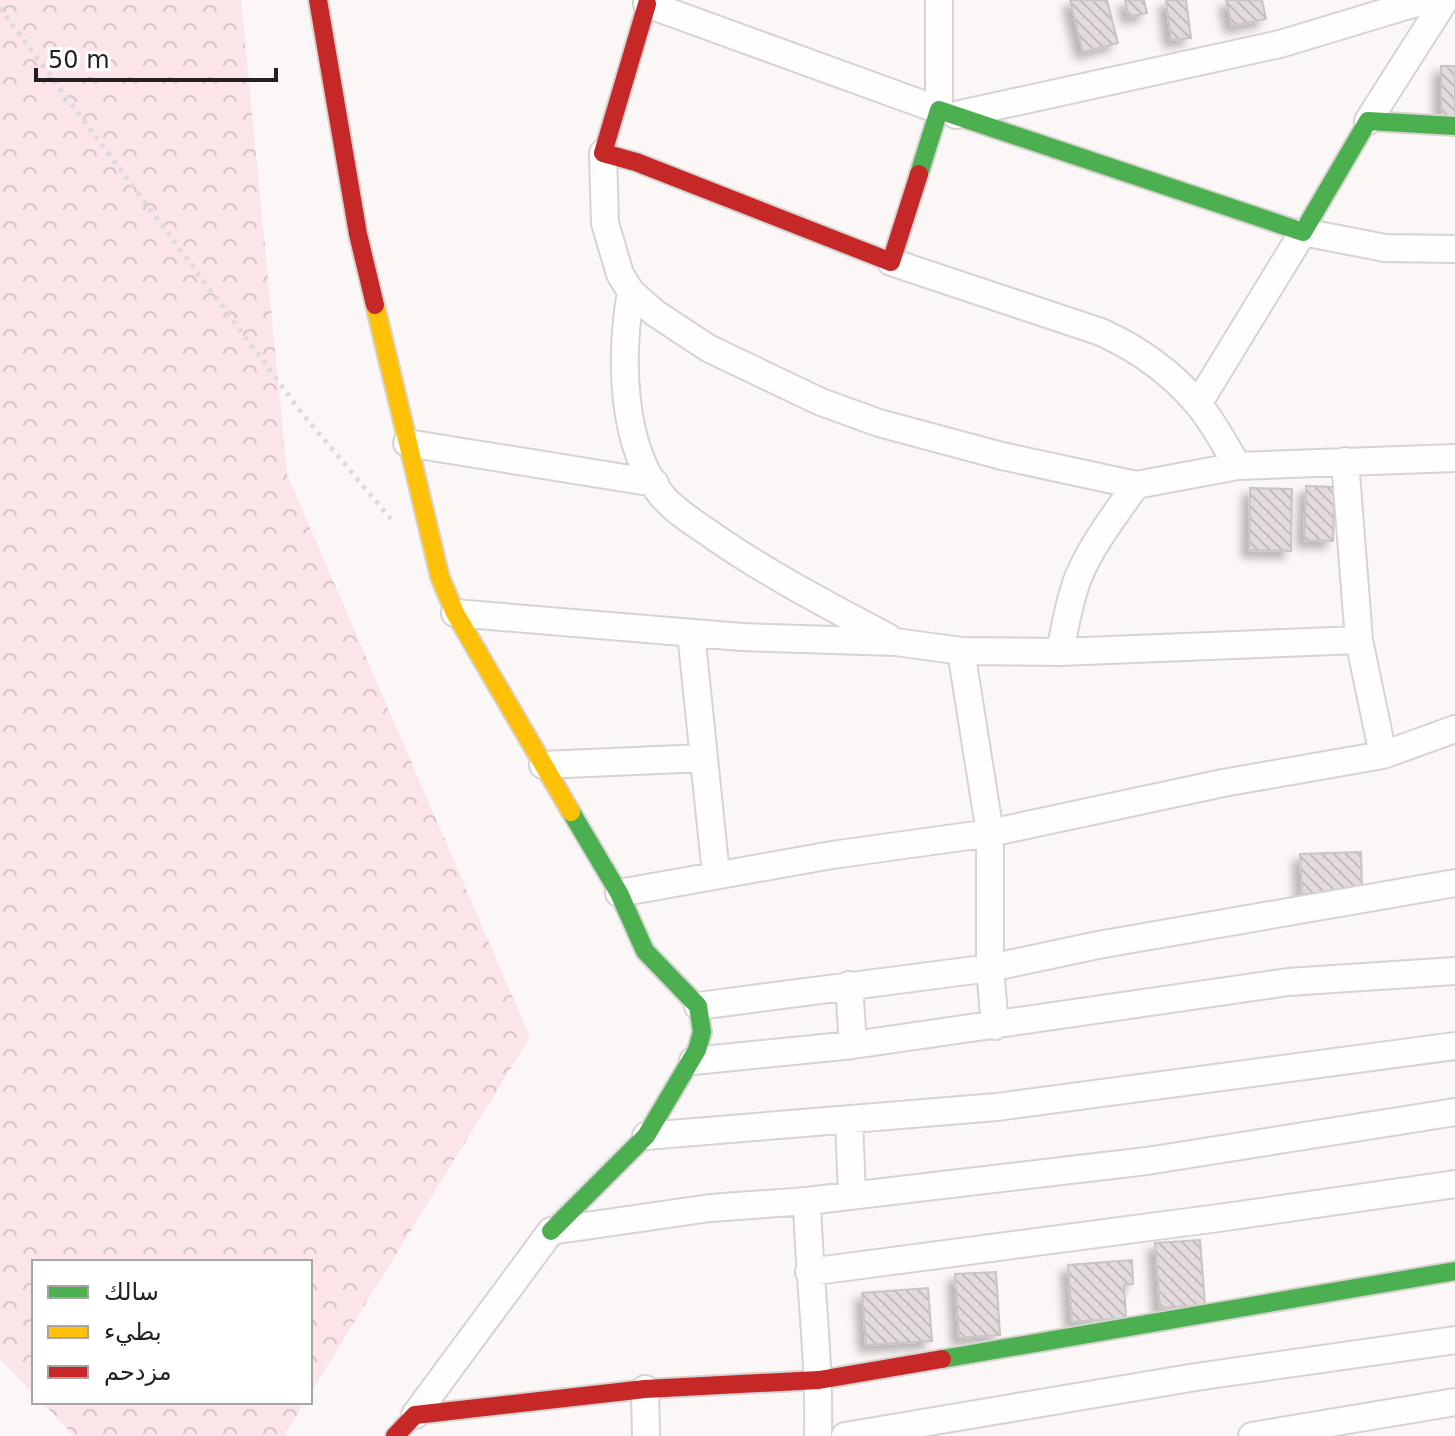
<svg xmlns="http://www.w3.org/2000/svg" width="1455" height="1436" viewBox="0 0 1455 1436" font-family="'DejaVu Sans','Noto Naskh Arabic',sans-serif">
<defs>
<pattern id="forest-crowns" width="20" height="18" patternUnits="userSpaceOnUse" patternTransform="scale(2)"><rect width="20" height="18" fill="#fbe5e8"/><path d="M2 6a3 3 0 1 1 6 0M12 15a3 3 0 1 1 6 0" fill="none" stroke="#d7c4c7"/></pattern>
<pattern id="building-back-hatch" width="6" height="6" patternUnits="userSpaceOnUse" patternTransform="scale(2)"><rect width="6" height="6" fill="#e3dadb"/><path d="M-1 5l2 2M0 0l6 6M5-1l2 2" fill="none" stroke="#c3bbbc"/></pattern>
<filter id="shadow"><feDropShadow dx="-7" dy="7" stdDeviation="4" flood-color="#0004"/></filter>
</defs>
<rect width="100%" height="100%" fill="#fcf7f7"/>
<path fill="url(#forest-crowns)" d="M0 0H241L287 474 530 1037 310 1394V1262H34V1394L0 1359Z
M42 1402H305L284 1436H74Z"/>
<path fill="url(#building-back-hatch)" stroke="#c9c4c5" stroke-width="2" filter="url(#shadow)" d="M1070 0H1107L1118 43 1083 52Z
M1125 0H1144L1147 13 1129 17Z
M1166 0H1186L1191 38 1171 40Z
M1226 0H1262L1266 19 1232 26Z
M1441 66H1455V118H1441Z
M1306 486 1335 487 1333 541 1304 540Z
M1250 488 1292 489 1291 551 1249 550Z
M1361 852 1362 892 1302 894 1300 854Z
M1200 1240 1205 1305 1160 1308 1155 1243Z
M1132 1260 1133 1284 1124 1285 1126 1318 1072 1322 1068 1265Z
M996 1272 1000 1335 959 1338 955 1274Z
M928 1288 932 1341 866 1345 862 1293Z"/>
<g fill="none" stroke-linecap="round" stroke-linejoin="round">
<defs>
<path id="street" d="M647 0V4L939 110V0
M956 115 1280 44 1426 0
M1368 121 1445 0
M603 153 605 223 620 274 631 292 655 313 708 348 821 402 879 423 1002 456 1136 485
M891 262 1101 332C1138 349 1171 372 1197 403 1213 421 1225 446 1238 466L1136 485C1115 515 1092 544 1078 578 1069 601 1065 627 1060 652L961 651
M631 292C620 354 620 446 663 497 678 514 698 525 716 538 771 576 830 606 889 638
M1198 404 1303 232 1385 248 1455 249
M407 443 655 483
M1345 461 1359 640 1383 755
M1238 466 1455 458
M455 613 742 637 896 642 961 651 990 833 832 855 619 893
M691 633 716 874
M1060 652 1359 640
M543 765 704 758
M849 985 853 1045
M698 1006 990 968 1098 945 1455 883
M995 1026 990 968V833L1223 783 1383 755 1455 729
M693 1061 853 1045 1288 982 1455 971
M849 1119 852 1196
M646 1136 997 1107 1455 1046
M809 1272 1226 1217 1455 1184
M645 1389 646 1436
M415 1415 551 1231 710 1208 807 1201
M818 1436C820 1357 809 1279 807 1201L1147 1161 1455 1112
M845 1436 1196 1377 1455 1340
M1252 1436 1455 1402"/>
<path id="fast" d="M919 174 939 110 1303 232 1368 121 1455 126
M551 1231 646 1136 697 1050 702 1032 698 1006 645 951 619 893 571 812
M942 1359 1455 1271"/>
<path id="slow" d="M375 305 440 577 455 613 571 812"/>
<path id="jam" d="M318 0 358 234 375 305
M647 4 603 153 636 162 891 262 919 174
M395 1436 415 1415 645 1389 819 1380 942 1359"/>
</defs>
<use href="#street" stroke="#d7d3d3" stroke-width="30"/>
<use href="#fast" stroke="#d7d3d3" stroke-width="22"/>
<use href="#slow" stroke="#d7d3d3" stroke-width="22"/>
<use href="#jam" stroke="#d7d3d3" stroke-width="22"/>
<path stroke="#dddbdc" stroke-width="5" stroke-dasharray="4 6" stroke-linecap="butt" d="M0 8 301 412 391 519"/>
<use href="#street" stroke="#fffefe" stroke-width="26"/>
<use href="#fast" stroke="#4caf50" stroke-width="18"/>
<use href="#slow" stroke="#ffc107" stroke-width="18"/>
<use href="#jam" stroke="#c62828" stroke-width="18"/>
</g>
<rect x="32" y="1260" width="280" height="144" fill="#ffffff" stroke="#a7a5a6" stroke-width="2"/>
<rect x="48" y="1286" width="40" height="12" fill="#4caf50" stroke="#a7a5a6" stroke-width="2"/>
<text x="104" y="1300" font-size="24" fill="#241f20">سالك</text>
<rect x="48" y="1326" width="40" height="12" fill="#ffc107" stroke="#a7a5a6" stroke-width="2"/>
<text x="104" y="1340" font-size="24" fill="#241f20">بطيء</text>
<rect x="48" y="1366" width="40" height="12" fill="#c62828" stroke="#a7a5a6" stroke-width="2"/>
<text x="104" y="1380" font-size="24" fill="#241f20">مزدحم</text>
<path d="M36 68v12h240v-12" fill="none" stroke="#241f20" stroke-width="4"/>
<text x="48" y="68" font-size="24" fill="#241f20" stroke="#ffffff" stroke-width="6" paint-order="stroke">50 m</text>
</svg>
